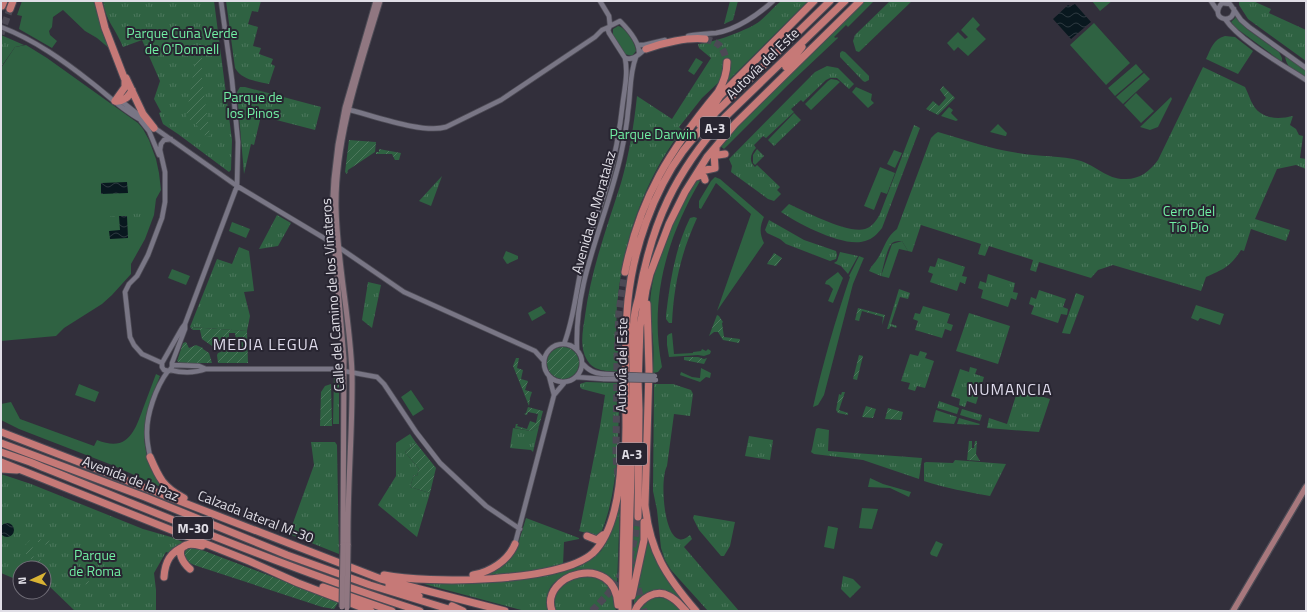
<svg xmlns="http://www.w3.org/2000/svg" width="1307" height="612" viewBox="0 0 1307 612" font-family="'Titillium Web',sans-serif">
<defs>
<pattern id="park-tufts" width="24" height="20" patternUnits="userSpaceOnUse"><rect width="24" height="20" fill="#2f6242"/><path d="M3 7l-1-3M5 7V3M7 7l1-3M15 17l-1-3M17 17v-4M19 17l1-3" fill="none" stroke="#4d785d"/></pattern>
<pattern id="garden-furrows" width="10" height="10" patternUnits="userSpaceOnUse"><rect width="10" height="10" fill="#2f6242"/><path d="M-1 1l2-2M0 10L10 0M9 11l2-2" fill="none" stroke="#4d785d"/></pattern>
<pattern id="water-waves" width="16" height="10" patternUnits="userSpaceOnUse"><rect width="16" height="10" fill="#09181f"/><path d="M0 5q4-4 8 0t8 0" fill="none" stroke="#2d3940"/></pattern>
</defs>
<rect width="100%" height="100%" fill="#322f3b"/>
<path fill="#2f6242" d="M22 1H94L100 23 110 49 97 38 85 31 63 10 53 17 52 27 49 31 50 35 57 41 52 48 19 29 22 16 17 15Z
M864 1H874L848 27 846 25 834 37 836 38 837 37 838 38 788 85 724 149 720 146 736 128Z
M1092 1H1112L1100 11Z
M973 17 980 25 976 29 986 39 968 56 958 47 954 51 947 43 958 32 965 39 968 37 961 30Z
M1236 17 1247 29 1279 52 1282 58V62L1236 28 1231 22Z
M1094 23 1130 63 1106 85 1070 45Z
M618 26C625 27 636 44 636 51L632 56 625 54 613 35V29Z
M26 45 47 58 138 123 143 129 149 140 156 159 159 173 161 190 156 199 154 215 145 239 131 264V274L112 295 102 304 64 328 56 336 1 341V68L15 47Z
M1285 56 1306 70V78C1296 71 1287 70 1285 56Z
M696 58 703 62 694 75 688 71Z
M1136 64 1143 72 1115 96 1108 88Z
M1144 73 1150 79 1123 104 1116 97Z
M831 79 837 80 840 82 811 110 805 104 828 81Z
M856 87 872 94 871 100 874 103 868 108 852 92Z
M1136 93 1154 111 1141 123 1124 105Z
M1171 97 1172 99 1158 127 1150 130 1140 127Z
M949 107 953 110 951 113 958 120 956 121 941 116Z
M998 124 1007 133 1006 136H1005L990 132Z
M894 150 902 153 895 168 887 164Z
M880 167 895 173 887 194 881 192 874 210 864 206Z
M715 177 720 179 764 217C760 226 759 233 764 243L717 311 751 214 716 183 701 209 699 208V201L711 181Z
M696 180 700 181C666 239 649 301 662 367L658 372 653 373C653 363 654 352 653 342 653 333 650 324 650 315 648 269 673 218 696 180Z
M902 241 908 251 899 249 889 278 881 276 892 244Z
M859 256 864 258 863 260 853 284 824 395 818 405 813 407C823 363 835 321 850 277L849 276Z
M172 269 190 276 186 285 168 278Z
M838 272 843 278 833 303 828 301 833 289 829 285 825 284 826 281Z
M1196 305 1224 314 1220 325 1200 318 1198 321 1191 318Z
M541 306 546 313 532 321 528 313Z
M672 333 674 354 693 353V352L701 351 702 349 706 351 708 349 711 351 710 354 704 356 698 355 669 357 667 345V336L669 334Z
M701 368 711 373 710 378 706 377 700 382 680 375 681 372 692 377 700 378Z
M156 374 160 376C142 420 135 446 163 488L112 465 19 429 1 420V404L11 402 20 419 94 446 97 440C129 453 135 430 144 406 148 395 152 385 156 374Z
M79 384 99 392 95 402 75 395Z
M411 390 424 409 413 416 401 397Z
M870 478 883 484 911 492 909 497 890 488 868 487Z
M862 508 878 509 872 529 859 528Z
M633 519H641C641 539 639 557 632 575Z
M828 526 838 528 834 549 824 547Z
M936 541 943 544 937 557 931 555 930 553Z
M648 542 667 580 692 611H688L672 595H644L634 605V596Z
M656 597 669 599 681 611H638L644 601Z"/>
<path fill="url(#park-tufts)" d="M103 1H214L232 140 231 170 229 172 178 134 163 124 159 113 161 112 154 99 160 81 142 40 123 47C116 29 105 20 103 1Z
M226 1H261L258 12 252 11 248 24 258 27 253 46 261 48 259 54 273 59 271 64 275 66 269 84C256 81 242 80 235 68Z
M730 1H738L733 20 724 24Z
M781 1H808L727 82 730 68V62L719 82 702 98 679 127 682 130C646 177 624 238 618 297 616 309 617 322 616 334H621L620 372C608 371 594 372 587 360 579 347 583 330 585 316 591 270 607 227 621 183 629 155 634 125 637 96L672 119 711 58 699 48 698 44C712 43 749 30 760 21 767 15 774 7 781 1Z
M890 1H912L859 52 856 51 853 41 855 35Z
M1239 1H1253L1271 9 1269 13 1306 30V61L1248 19 1239 5Z
M1 35 24 45 15 47 1 67Z
M1225 36 1235 37 1253 51 1238 74 1206 59C1211 49 1213 39 1225 36Z
M842 51 845 52 869 76V80L865 82 863 81 840 57V53Z
M827 66 838 68 854 84 849 89 837 78H830L826 80 803 102 801 100 791 109 794 112 766 138 763 136 754 145 756 148C751 153 748 161 755 167L757 165 780 187 777 190 781 194 774 201 768 199 731 172 732 166 729 159 815 72Z
M1203 67 1245 87C1247 91 1249 96 1251 101 1259 119 1276 120 1293 116L1290 125 1296 129 1299 135 1303 136 1300 158 1306 159V169L1296 165 1277 169 1255 219 1290 230 1286 241 1251 229 1244 251 1241 250C1230 267 1224 269 1206 277L1201 291 1113 265 1098 270 1091 278 1039 262 1036 272 1030 270 1033 260 989 246 985 256 978 254 981 244 921 225 912 252 908 251 902 241C899 241 895 241 892 243 887 248 883 268 881 276L869 271C871 266 875 263 878 258 885 247 886 237 897 229L931 138 935 134 938 132C965 140 991 149 1018 153 1038 157 1061 155 1081 161 1096 166 1108 180 1126 179 1140 179 1150 171 1158 160Z
M240 87H245L321 107 315 130 261 116 254 145 251 144 244 174 237 92Z
M794 113 801 120 774 146 768 140Z
M914 125 920 128 882 228C877 234 873 239 865 241 844 248 799 224 781 212L789 204C806 212 848 234 865 229 872 227 877 220 880 214Z
M757 149 764 156 755 165 753 163V155Z
M442 176 431 206 419 201Z
M145 213V225L133 226V214Z
M277 215 291 223 278 246 259 249Z
M115 216 116 226 105 227V217Z
M694 217 697 218C681 253 674 284 672 323H669L666 319V315C670 282 675 248 690 218Z
M769 220 804 240 836 251 837 255 836 259 830 261 786 244 780 239 767 233 765 230Z
M232 222 250 229 246 238 229 231Z
M239 247 249 251 254 291 244 292 250 316 247 331 190 327 217 259 232 264Z
M506 251 518 256V259L507 264 503 258Z
M840 252 858 256 848 274 841 266 834 263 837 261Z
M938 258 965 267 962 276 967 277 965 284 960 282 957 291 930 282 933 274 928 272 930 266 935 267Z
M988 274 1015 283 1013 292 1018 293 1016 300 1011 298 1008 307 981 298 983 290 978 288 980 281 986 283Z
M368 282 381 285 372 328 362 320Z
M899 289 910 293 908 299 900 297 891 324 897 326 896 328 891 326 889 329H887Z
M1039 290 1066 299 1063 307 1068 309 1067 315 1061 314 1058 323 1031 314 1034 306 1029 304 1031 297 1036 299Z
M1076 293 1084 296V297L1070 334 1062 333Z
M923 306 950 314 947 323 953 325 951 331 945 329 942 338 915 330 918 321 913 319 915 313 920 314Z
M969 313 1010 326 998 364 956 351Z
M920 351 927 353 925 358 934 361 925 388 917 386 915 391 908 389 910 383 901 381 910 354 918 356Z
M970 367 977 369 975 374 984 377 976 404 967 401 965 407 959 405 960 399 951 396 960 369 969 372Z
M334 376 338 378 339 381V424H333Z
M586 382 617 383V389H620C617 438 620 490 600 535L597 536 579 531 580 528 600 427 605 395 582 389 580 387V384Z
M654 384H673L691 390 693 394 690 416 674 414 667 466C660 478 663 535 679 539 683 541 687 537 690 535L692 539 684 547 739 611H708L671 570 665 560 661 548 657 510 653 491Z
M1018 389 1050 399 1039 432 987 428 989 418 1007 424Z
M939 401 959 408 957 414 937 408Z
M962 409 982 415 980 421 960 415Z
M936 410 957 417 954 424 933 422Z
M959 418 980 424 979 425 957 424Z
M539 426 533 452 531 450 510 448 513 428 531 431Z
M818 428 829 430 828 451 922 458 919 479 863 460 814 454 811 452 812 449 816 429Z
M410 434 416 443 405 452 419 469 417 476 414 475 410 487 430 493 417 537 378 505 396 476V443Z
M749 436 773 440 770 460 745 456Z
M311 442H335L337 445 339 554 289 534 314 465Z
M955 460 1006 464 990 496C968 492 945 488 924 481V463L926 462 953 463Z
M1 474 31 484 143 529 171 537 183 542 170 553 166 552 154 573 156 590V611H75L48 585 44 590V568H20V581L1 573Z
M618 501 620 503 617 586C611 578 604 573 594 570 584 568 560 577 553 584 546 591 546 603 549 611H525L424 584 503 580 551 575 580 566 601 551 611 533Z
M694 515 735 522 730 546 724 556H721L699 530 693 518Z
M526 518 579 538V539L564 542 563 565 541 570 480 576 512 554 519 541Z
M594 575C612 583 615 593 616 611H555L554 593C569 580 573 576 594 575Z
M843 576 853 579 861 587 850 598 841 589Z"/>
<path fill="url(#garden-furrows)" d="M196 57 202 58V79L210 136 206 137 195 123 186 118Z
M943 86 955 98 938 115 926 109 933 101 939 106 946 98 940 90Z
M349 140 376 142 375 152 348 170 347 174 345 172Z
M379 149 401 153 399 160H395L392 154H376V152H379Z
M774 253 782 258 776 266 767 264Z
M858 308 885 315 882 325 883 317 862 311 859 321 855 320Z
M717 315 719 316 723 322 722 323 724 337 740 339 739 343 723 340 718 332H714L709 336Z
M190 327 247 331 248 363H218L217 355 218 353 233 347 239 350 242 345 236 341 235 333H229V339L227 341 212 346 202 339 200 330H193Z
M186 342 189 348 196 345 203 348V349L209 353 212 363H180L177 361 183 343Z
M547 363a16 16 0 1 1 32 0a16 16 0 1 1-32 0Z
M859 355 863 356 857 380 853 379Z
M684 357H698L704 359 707 358 704 364 684 360Z
M516 358H519L517 368 523 370 521 379 528 381 525 390 532 392 530 398 529 406 513 366Z
M331 384 332 426H320L321 392 325 386Z
M842 392H845L839 410 848 413V415L838 413 836 410 839 394 841 395Z
M866 406 876 409 873 418 862 417Z
M528 407 543 411 539 426 531 431 515 428 516 424H518L517 426 527 429 530 421 536 423 538 414 528 412 527 415 524 414 526 413Z
M888 408 903 412 901 420 885 419Z
M969 441H972V448H974L975 441H977L976 454 980 461 967 460Z
M416 443 436 468 430 493 410 487 414 475 417 476 419 469 405 452Z
M50 539 47 545 35 541 30 555 42 560 38 567 26 554 24 547 29 541 31 540Z
M191 547H194L337 601 338 603 334 609 322 607 194 565 186 561 183 555 186 550Z
M82 569 87 573 90 588 81 595 79 592 86 586 84 574 81 572Z"/>
<path fill="url(#water-waves)" d="M1075 4 1091 22 1071 39 1053 19 1068 5 1070 6Z
M127 182 128 193 101 194V183Z
M119 216H127L128 238 110 239 109 231 120 230Z
M0 530a7 7 0 1 1 14 0a7 7 0 1 1-14 0Z"/>
<g fill="none" stroke-linecap="round" stroke-linejoin="round">
<path stroke="#4c4955" stroke-width="7" stroke-dasharray="7 3.5" stroke-linecap="butt" d="M1 34 10 9
M705 39C721 43 723 47 727 62
M618 475 616 457 617 358 619 311 625 272
M630 557 635 537 638 517
M630 558 644 611
M592 611 608 594 623 572"/>
<defs>
<path id="tertiary" d="M600 1 609 16 610 26
M1211 1 1217 10
M1222 3C1217 9 1215 17 1225 19 1240 41 1283 65 1306 80
M1222 3 1230 4 1241 20 1249 27 1306 68
M1225 19C1231 19 1234 15 1234 9
M1 27C35 40 64 61 92 83 110 97 128 115 149 124L237 186 334 244 404 292 535 351 544 361
M688 36C698 34 707 34 716 33 736 30 759 14 773 1
M638 45H644L665 40
M639 54C640 43 628 29 620 21L610 26 608 30 609 33 625 58C635 61 639 53 647 48
M120 100 144 119
M346 109C372 115 422 134 446 127L501 100 595 37 602 30 609 27
M141 121 149 131 159 155
M544 363a19 19 0 1 1 38 0a19 19 0 1 1-38 0Z
M564 344C575 316 576 286 584 257 590 233 600 209 607 185 615 157 620 129 623 101 625 87 628 72 625 58
M577 349C574 280 607 219 621 154 624 140 627 126 628 111 631 93 629 75 636 57
M162 363V367L164 370 169 371 172 367V363L185 329V324L237 186 238 142 232 80 221 1
M162 363 142 354 134 345 130 337 125 292 129 284 137 276 148 255 162 218 165 202V172L160 150 161 144 164 140 171 139
M162 363 182 328 185 324
M582 363C589 371 594 373 604 374
M173 365 199 366 206 369H333L377 377 384 384 416 432 440 463 486 506 520 529
M170 370C182 373 195 373 206 369
M576 377 604 379
M554 395 565 382
M150 457C149 450 147 443 147 435 146 415 156 387 168 371
M515 544 554 395 549 376"/>
<path id="secondary" d="M343 545 344 359 332 215 334 179 338 145 345 108 376 1
M348 545C347 488 353 430 352 373 350 317 337 263 336 207 335 138 360 67 380 1"/>
<path id="primary" d="M1233 611 1306 487"/>
<path id="motorway" d="M98 1 105 28 125 80V87L115 101
M2 6 4 1
M10 9 13 1
M646 49C662 43 688 37 705 39
M786 67 802 47
M126 78 143 114 154 128
M718 98 814 1
M115 101C123 102 129 97 132 90
M700 125 715 104 720 96
M716 147V153L718 155 725 154
M697 175 701 171 715 168 714 153 716 147
M696 177 701 175 704 177 705 180
M625 272C640 197 670 150 718 92 724 82 727 74 727 62
M647 304 649 370 645 505C650 552 666 576 696 611
M638 385 640 327 646 290 650 274 669 224 685 192 707 157 735 124 860 1
M1 432 381 579 505 611
M1 443 145 497 287 555 370 585 455 611
M1 452 30 462C64 476 98 489 131 503 227 542 322 580 420 611
M150 457C159 478 163 487 184 498
M1 462 249 561 298 583 371 611
M1 469 17 470
M638 517 639 410 638 380
M587 536 597 540 603 535
M190 569C184 564 174 550 186 545 191 543 198 545 202 546
M384 575C427 584 560 583 593 553 614 533 620 489 621 461
M473 575C490 572 508 561 515 544
M164 577C165 562 170 552 185 546
M389 585 419 596
M323 587 392 611
M632 596 644 540V522
M452 606 463 611
M552 611C539 574 615 551 618 605
M622 611C623 550 625 488 626 427 626 385 624 342 628 300 633 250 653 192 683 151 694 137 705 125 716 112L830 1
M628 611C628 552 631 492 632 433 633 409 633 385 633 361 633 345 632 328 635 312 636 306 638 301 639 295 652 222 675 173 724 118L845 1
M635 611C640 599 656 588 669 596 676 599 681 606 686 611"/>
</defs>
<use href="#tertiary" stroke="#4d4b55" stroke-width="6"/>
<use href="#secondary" stroke="#4d4b55" stroke-width="7"/>
<use href="#primary" stroke="#4d4b55" stroke-width="8"/>
<use href="#motorway" stroke="#4d4b55" stroke-width="9"/>
<use href="#tertiary" stroke="#797685" stroke-width="4.5"/>
<use href="#secondary" stroke="#907781" stroke-width="5"/>
<use href="#primary" stroke="#a7787d" stroke-width="5.5"/>
<use href="#motorway" stroke="#c67977" stroke-width="7"/>
<defs>
<path id="tertiary-bridge" d="M604 374 655 376
M604 379 656 380"/>
<path id="secondary-bridge" d="M342 607 343 545
M347 608 348 545"/>
</defs>
<use href="#tertiary-bridge" stroke="#4d4b55" stroke-width="6" stroke-linecap="butt"/>
<use href="#secondary-bridge" stroke="#4d4b55" stroke-width="7" stroke-linecap="butt"/>
<use href="#tertiary-bridge" stroke="#797685" stroke-width="4.5"/>
<use href="#secondary-bridge" stroke="#907781" stroke-width="5"/>
</g>
<g text-anchor="middle" dominant-baseline="central" stroke-width="4" stroke-linejoin="round" paint-order="stroke">
<g fill="#282531" stroke="#a9a6b0" stroke-width="1">
<rect x="700" y="117" width="30" height="22" rx="3"/>
<rect x="617" y="443" width="30" height="22" rx="3"/>
<rect x="173" y="517" width="40" height="22" rx="3"/>
</g>
<g font-size="13" font-weight="bold" fill="#e0dee6">
<text x="715" y="128">A-3</text>
<text x="632" y="454">A-3</text>
<text x="193" y="528">M-30</text>
</g>
<g font-size="14" fill="#71efa3" stroke="#282531">
<text x="182" y="32">Parque Cuña Verde<tspan x="182" dy="16">de O'Donnell</tspan></text>
<text x="253" y="96">Parque de<tspan x="253" dy="16">los Pinos</tspan></text>
<text x="653" y="133">Parque Darwin</text>
<text x="1189" y="210">Cerro del<tspan x="1189" dy="16">Tío Pío</tspan></text>
<text x="95" y="554">Parque<tspan x="95" dy="16">de Roma</tspan></text>
</g>
<g font-size="14" fill="#e0dee6" stroke="#282531">
<text transform="translate(762 63) rotate(-44)">Autovía del Este</text>
<text transform="translate(593 212) rotate(-74)">Avenida de Moratalaz</text>
<text transform="translate(332 295) rotate(-94)">Calle del Camino de los Vinateros</text>
<text transform="translate(621 365) rotate(-89)">Autovía del Este</text>
<text transform="translate(131 478) rotate(21)">Avenida de la Paz</text>
<text transform="translate(256 516) rotate(21)">Calzada lateral M-30</text>
</g>
<g font-size="16" letter-spacing="1" fill="#dfdcec" stroke="#282531">
<text x="266" y="344">MEDIA LEGUA</text>
<text x="1010" y="389">NUMANCIA</text>
</g>
</g>
<rect width="1307" height="612" fill="none" stroke="#e0dee6" stroke-width="4"/>
<g transform="translate(32 580) rotate(266)"><circle r="19" fill="#282531" stroke="#726f79"/>
<path d="M0-3L7 15L0 10L-7 15Z" fill="#d9b334"/>
<text y="-6" font-size="11" font-weight="bold" text-anchor="middle" fill="#e0dee6">N</text>
</g>
</svg>
